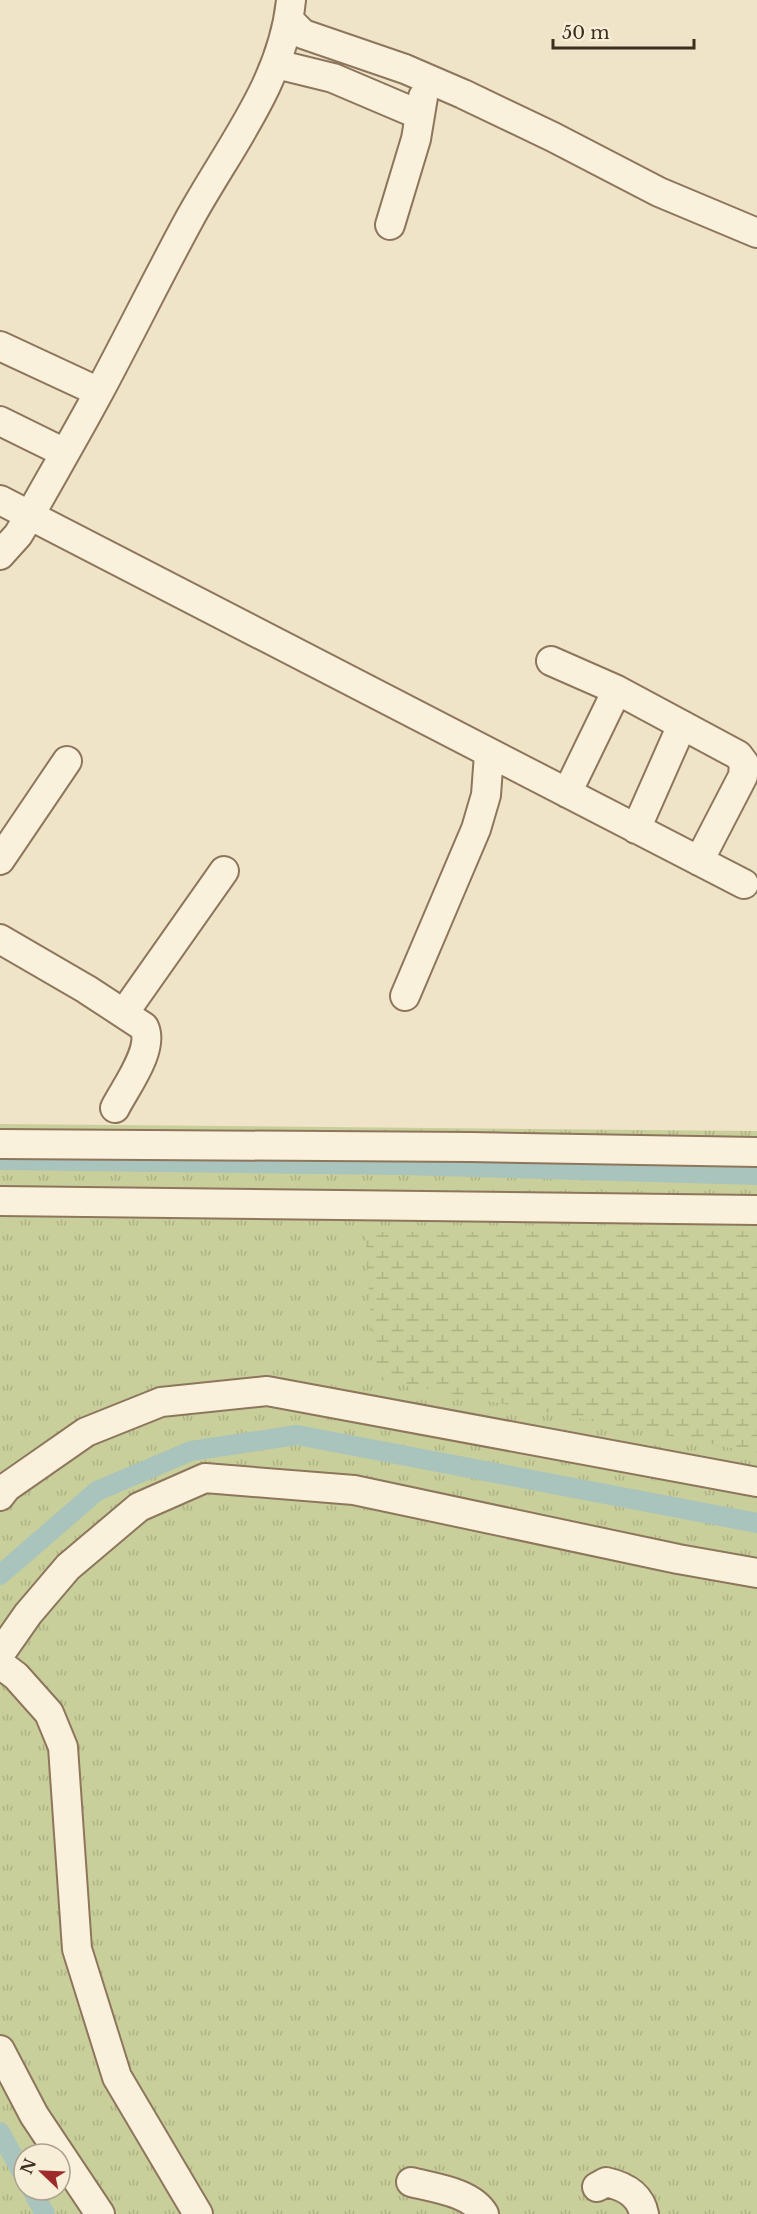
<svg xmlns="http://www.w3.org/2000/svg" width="757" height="2214" viewBox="0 0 757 2214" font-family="'Libre Baskerville',serif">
<defs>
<pattern id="grass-tufts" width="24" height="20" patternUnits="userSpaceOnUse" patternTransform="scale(1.5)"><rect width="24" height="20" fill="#c9cf9b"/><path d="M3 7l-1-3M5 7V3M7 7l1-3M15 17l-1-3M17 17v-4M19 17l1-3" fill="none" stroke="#aeb285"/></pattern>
<pattern id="wetland-marsh" width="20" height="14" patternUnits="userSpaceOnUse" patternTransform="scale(1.5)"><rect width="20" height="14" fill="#c9cf9b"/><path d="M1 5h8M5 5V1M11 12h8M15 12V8" fill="none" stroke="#aeb285"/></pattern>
</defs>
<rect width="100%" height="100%" fill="#f0e4c8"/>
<path fill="url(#grass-tufts)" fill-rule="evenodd" d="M0 1124 757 1131V2214H0ZM24 2154H60V2190H24Z"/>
<path fill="url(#wetland-marsh)" d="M757 1231V1453L375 1379 365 1232Z"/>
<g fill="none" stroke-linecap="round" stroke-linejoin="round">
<path stroke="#a9c4bc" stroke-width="20" d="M0 1160 401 1165 757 1175
M0 1575 97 1491 191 1451 297 1435 757 1523
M0 2132 24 2176
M32 2190 45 2214"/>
<defs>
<path id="minor" d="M289 20 303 34 405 69 463 94 553 137 659 192 757 233
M276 64 333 78 420 115
M390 225 416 139 423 97
M0 346 99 392
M0 421 65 453
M0 500 744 884
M0 555 18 535 30 515C53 474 77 433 99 392 130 334 159 275 190 218 229 147 283 82 291 0
M551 661 617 690 738 755 744 763 743 776 699 861
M567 793 617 690
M636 829 682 725
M0 860 67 761
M0 939 86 989 144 1027C155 1049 125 1088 115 1108
M405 996 476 829 486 795 489 754
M124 1013 224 871
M0 1144 471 1147 757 1152
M0 1201 757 1210
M0 1496 7 1487 86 1432 161 1402 267 1391 757 1482
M0 1654 28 1614 68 1567 139 1507 205 1478 354 1490 678 1559 757 1573
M0 1664 16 1676 49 1713 63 1747 77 1949 117 2077 198 2214
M0 2050 34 2115 60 2154
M60 2154 100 2214
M411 2182C434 2188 471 2192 484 2214
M597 2187 606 2182C624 2186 640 2194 644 2214"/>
</defs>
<use href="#minor" stroke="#8d765c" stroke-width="32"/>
<use href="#minor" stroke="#faf1dc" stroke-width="28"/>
</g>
<g transform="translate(42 2172) rotate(293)"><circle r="28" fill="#f7eed8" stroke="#ada18e" stroke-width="1.5"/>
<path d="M0-4.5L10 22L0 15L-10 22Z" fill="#9e2a2b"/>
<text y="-9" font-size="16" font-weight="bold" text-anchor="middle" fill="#3d2e20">N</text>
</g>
<path d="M553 39v9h141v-9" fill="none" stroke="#3d2e20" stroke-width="3"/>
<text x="562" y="39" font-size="18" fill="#3d2e20" stroke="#f7eed8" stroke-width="4.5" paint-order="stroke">50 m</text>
</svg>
